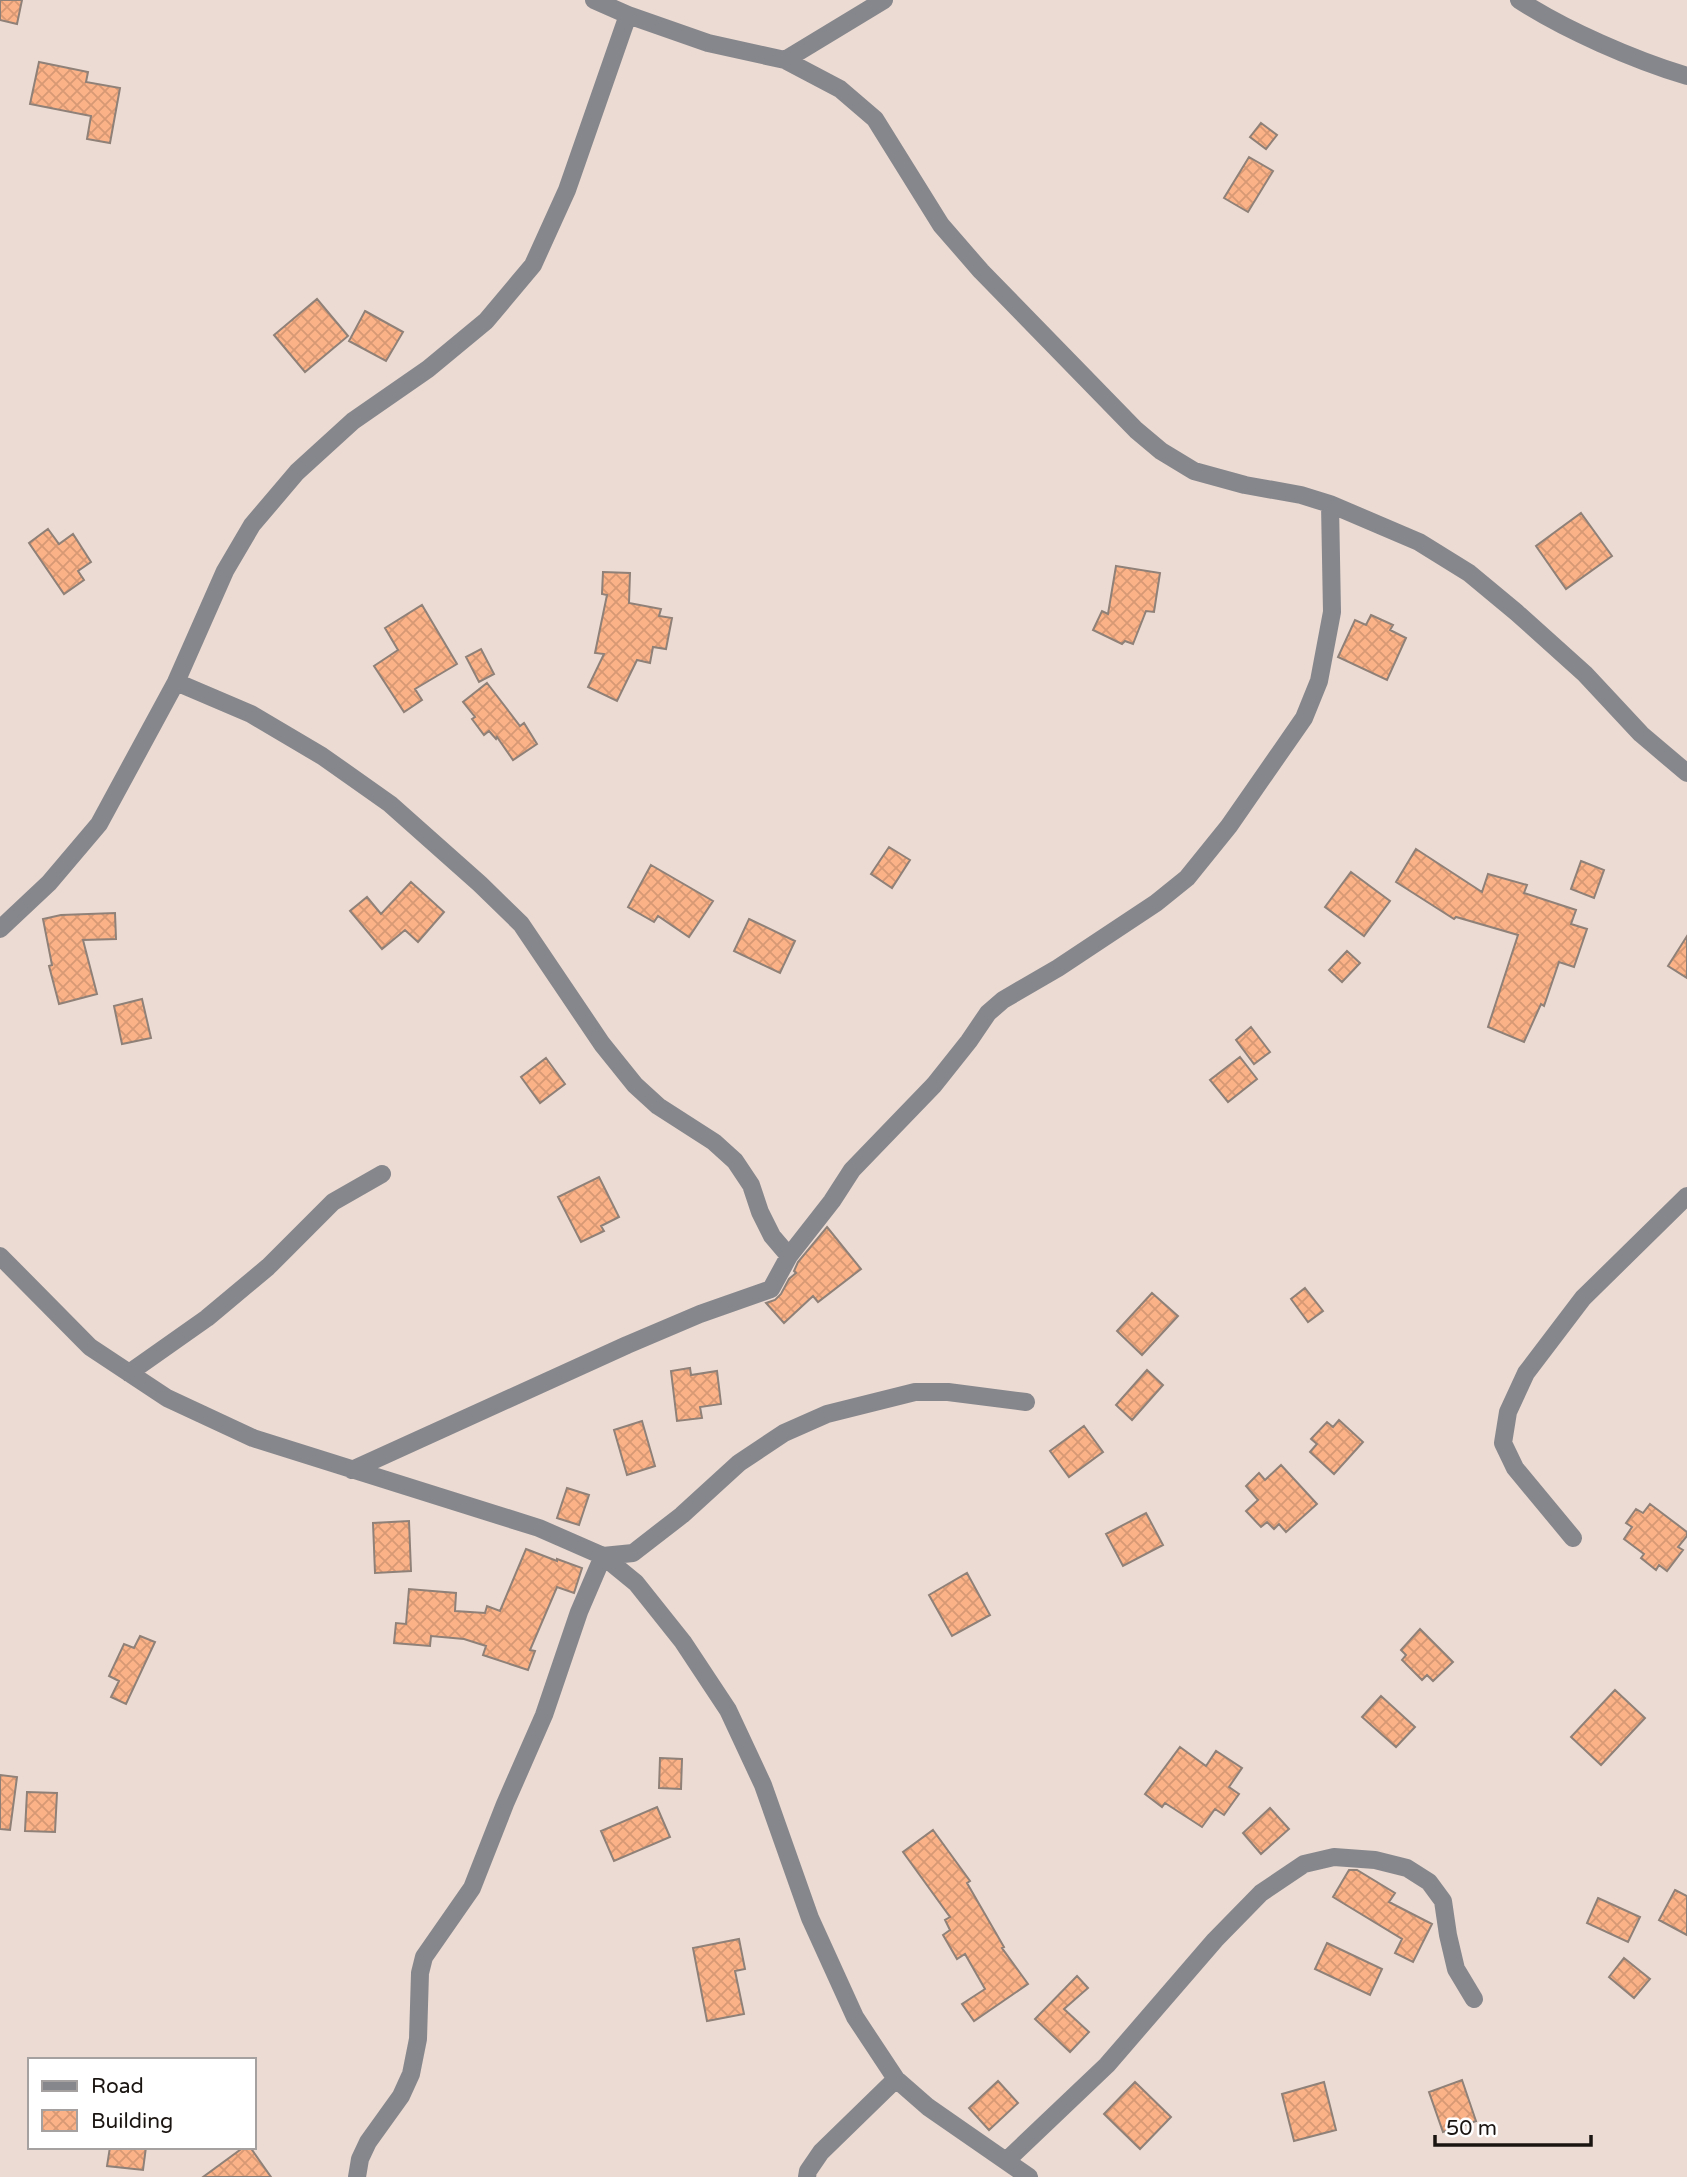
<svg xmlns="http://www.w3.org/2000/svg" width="1687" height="2177" viewBox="0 0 1687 2177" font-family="'Varela Round',sans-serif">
<defs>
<pattern id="building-cross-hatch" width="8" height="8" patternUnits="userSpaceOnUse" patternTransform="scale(1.75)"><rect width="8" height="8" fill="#fbb287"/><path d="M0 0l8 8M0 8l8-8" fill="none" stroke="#d79874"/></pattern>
</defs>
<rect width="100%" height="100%" fill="#ecdbd2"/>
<path fill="url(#building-cross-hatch)" stroke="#8f8078" stroke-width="2" d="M0 0H22L17 24 0 20Z
M39 62 88 72 86 82 120 88 110 143 87 139 91 116 30 104Z
M1261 123 1277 135 1266 149 1250 137Z
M1249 157 1273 171 1248 212 1224 198Z
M317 299 348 336 305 372 274 335Z
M365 311 403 332 386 361 349 341Z
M1581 513 1612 556 1566 589 1536 546Z
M48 529 59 544 73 534 91 562 78 571 84 580 64 594 29 543Z
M1116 566 1160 573 1154 612 1146 611 1133 644 1125 641 1122 644 1093 630 1102 611 1108 614Z
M603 572 630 573 629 603 661 609 659 616 672 618 666 649 653 647 650 663 637 660 617 701 588 687 604 654 595 653 607 595 602 594Z
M422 605 457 664 415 689 422 700 404 712 374 666 398 650 385 628Z
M1371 615 1393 625 1390 630 1406 638 1387 680 1338 657 1355 620 1366 625Z
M481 649 494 674 479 682 466 657Z
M487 683 520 726 524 723 537 744 513 760 497 737 496 739 489 731 484 735 472 719 475 717 463 702Z
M889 847 910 860 892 888 871 874Z
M1416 849 1482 892 1488 874 1527 885 1524 893 1576 910 1571 924 1587 929 1574 967 1559 962 1544 1006 1541 1004 1524 1042 1488 1027 1518 935 1456 917 1454 919 1396 882Z
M1581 861 1604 870 1594 898 1571 889Z
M651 865 713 901 689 937 658 916 654 922 628 907Z
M1351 872 1390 901 1364 936 1325 907Z
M411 882 444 912 418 942 405 930 382 949 350 911 367 897 381 914Z
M115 913 116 939 83 940 97 994 59 1004 49 966 52 965 43 919 61 915Z
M749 919 795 941 780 973 734 951Z
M1687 936V978L1668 966Z
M1347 951 1360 963 1342 982 1329 970Z
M142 999 151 1038 122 1044 114 1006Z
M1251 1027 1270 1052 1254 1064 1236 1040Z
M1240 1057 1257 1079 1228 1102 1210 1080Z
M546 1058 565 1084 540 1103 521 1077Z
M599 1177 619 1217 601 1226 604 1231 581 1242 558 1197Z
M827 1227 861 1269 818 1302 813 1296 784 1323 766 1303 775 1300 781 1294 789 1279 796 1273 794 1271 798 1262Z
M1305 1288 1323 1311 1308 1322 1291 1299Z
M1152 1293 1178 1316 1142 1355 1117 1331Z
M690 1368 691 1375 717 1371 721 1404 700 1407 702 1418 677 1421 671 1371Z
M1147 1370 1163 1385 1132 1420 1116 1405Z
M1339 1420 1363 1442 1334 1474 1310 1452 1317 1444 1311 1439 1327 1422 1333 1427Z
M642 1421 655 1466 627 1475 614 1430Z
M1084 1426 1103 1452 1069 1477 1050 1451Z
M1281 1465 1317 1504 1286 1532 1279 1524 1274 1529 1267 1522 1261 1527 1246 1511 1258 1500 1246 1486 1259 1473 1265 1480Z
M567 1488 589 1495 579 1525 557 1518Z
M1650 1504 1687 1532V1536L1678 1547 1683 1550 1667 1571 1659 1565 1656 1570 1641 1558 1644 1554 1624 1539 1632 1527 1626 1523 1636 1509 1643 1513Z
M1146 1513 1163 1545 1123 1566 1106 1534Z
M409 1521 411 1571 375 1573 373 1523Z
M526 1549 557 1561V1559L582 1568 574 1593 557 1587 530 1650 535 1651 528 1670 483 1655 486 1646 464 1639 431 1636 430 1646 394 1643 396 1623 406 1624 409 1589 456 1593 455 1611 485 1613 487 1606 500 1611Z
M967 1573 990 1615 952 1636 929 1595Z
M1420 1629 1453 1662 1433 1681 1427 1675 1422 1680 1402 1660 1406 1655 1401 1650Z
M140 1636 155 1642 126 1704 111 1697 119 1681 109 1676 124 1644 134 1648Z
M1615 1690 1645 1718 1601 1765 1571 1737Z
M1381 1696 1415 1727 1396 1747 1362 1717Z
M1180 1747 1206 1766 1216 1751 1242 1768 1229 1787 1239 1794 1224 1815 1215 1809 1202 1827 1165 1803 1162 1807 1145 1794Z
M660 1758 682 1759 681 1789 659 1788Z
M0 1775 17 1777 10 1830 0 1829Z
M27 1792 57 1793 55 1832 25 1831Z
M657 1807 670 1837 614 1861 601 1831Z
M1270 1808 1289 1829 1261 1854 1243 1833Z
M933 1830 970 1881 967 1883 1004 1947 1002 1948 1028 1984 974 2021 962 2004 985 1989 965 1954 957 1959 943 1935 950 1930 945 1920 950 1917 903 1852Z
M1349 1870H1357L1395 1893 1389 1902 1432 1924 1413 1962 1395 1953 1402 1939 1333 1897Z
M1675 1890 1687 1896V1935L1659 1920Z
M1598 1898 1640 1917 1628 1942 1587 1923Z
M739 1939 745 1969 735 1971 744 2014 707 2021 693 1948Z
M1327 1943 1382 1969 1370 1995 1315 1969Z
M1624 1958 1650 1979 1634 1998 1609 1977Z
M1077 1976 1088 1988 1064 2009 1089 2032 1070 2052 1035 2019Z
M1462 2080 1476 2121 1443 2132 1429 2092Z
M998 2081 1018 2103 989 2130 969 2108Z
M1135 2082 1171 2117 1140 2149 1104 2114Z
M1324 2082 1336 2130 1294 2141 1282 2094Z
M110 2147H146L143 2170 107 2166Z
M244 2147H250L271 2177H203Z"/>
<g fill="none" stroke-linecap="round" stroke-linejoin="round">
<path stroke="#86878d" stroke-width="18" d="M594 0 628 15 708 43 785 60 840 89 875 119 941 225 981 271 1136 430 1161 451 1194 471 1245 485 1301 495 1330 504 1419 542 1469 573 1516 612 1585 674 1641 734 1687 773
M1519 0C1565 30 1634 60 1687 76
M785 60 884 0
M176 682 251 714 322 756 390 804 480 884 521 924 602 1044 635 1085 658 1106 714 1142 735 1161 751 1185 760 1212 772 1236 789 1256
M0 929 49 883 99 824 176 682 225 571 252 525 297 472 353 421 428 369 486 321 533 265 567 190 628 15
M0 1256 90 1347 167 1398 253 1438 539 1528 603 1556 636 1583 683 1642 728 1710 763 1785 810 1918 855 2017 896 2079 928 2107 1029 2177
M129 1373 207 1318 268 1267 333 1202 382 1174
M352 1470 627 1345 700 1314 771 1289 789 1256 832 1201 852 1170 934 1085 969 1041 988 1013 1003 1000 1058 968 1156 903 1187 878 1229 826 1304 718 1319 681 1332 612 1330 504
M1573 1538 1515 1468 1503 1443 1508 1412 1526 1373 1583 1298 1687 1196
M1006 2161 1107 2065 1215 1940 1261 1893 1304 1864 1334 1857 1375 1860 1407 1868 1429 1882 1443 1901 1448 1935 1456 1969 1474 1999
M357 2177 360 2159 368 2142 401 2096 411 2074 418 2039 420 1973 424 1957 472 1888 505 1804 544 1715 579 1612 603 1556 633 1553 682 1515 739 1463 784 1433 827 1414 915 1392H948L1026 1402
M807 2177 808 2171 821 2152 896 2079"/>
</g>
<rect x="28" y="2058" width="228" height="91" fill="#ffffff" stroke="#a4a1a0" stroke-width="2"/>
<rect x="42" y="2081" width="35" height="10" fill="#86878d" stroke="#a4a1a0" stroke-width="2"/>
<text x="91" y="2093" font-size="21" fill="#1b1512">Road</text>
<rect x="42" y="2110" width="35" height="21" fill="url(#building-cross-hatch)" stroke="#a4a1a0" stroke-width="2"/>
<text x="91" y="2128" font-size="21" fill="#1b1512">Building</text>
<path d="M1435 2135v10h156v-10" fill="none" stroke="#1b1512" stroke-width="3.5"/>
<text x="1446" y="2135" font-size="21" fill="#1b1512" stroke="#ffffff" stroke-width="5" paint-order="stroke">50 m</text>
</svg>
